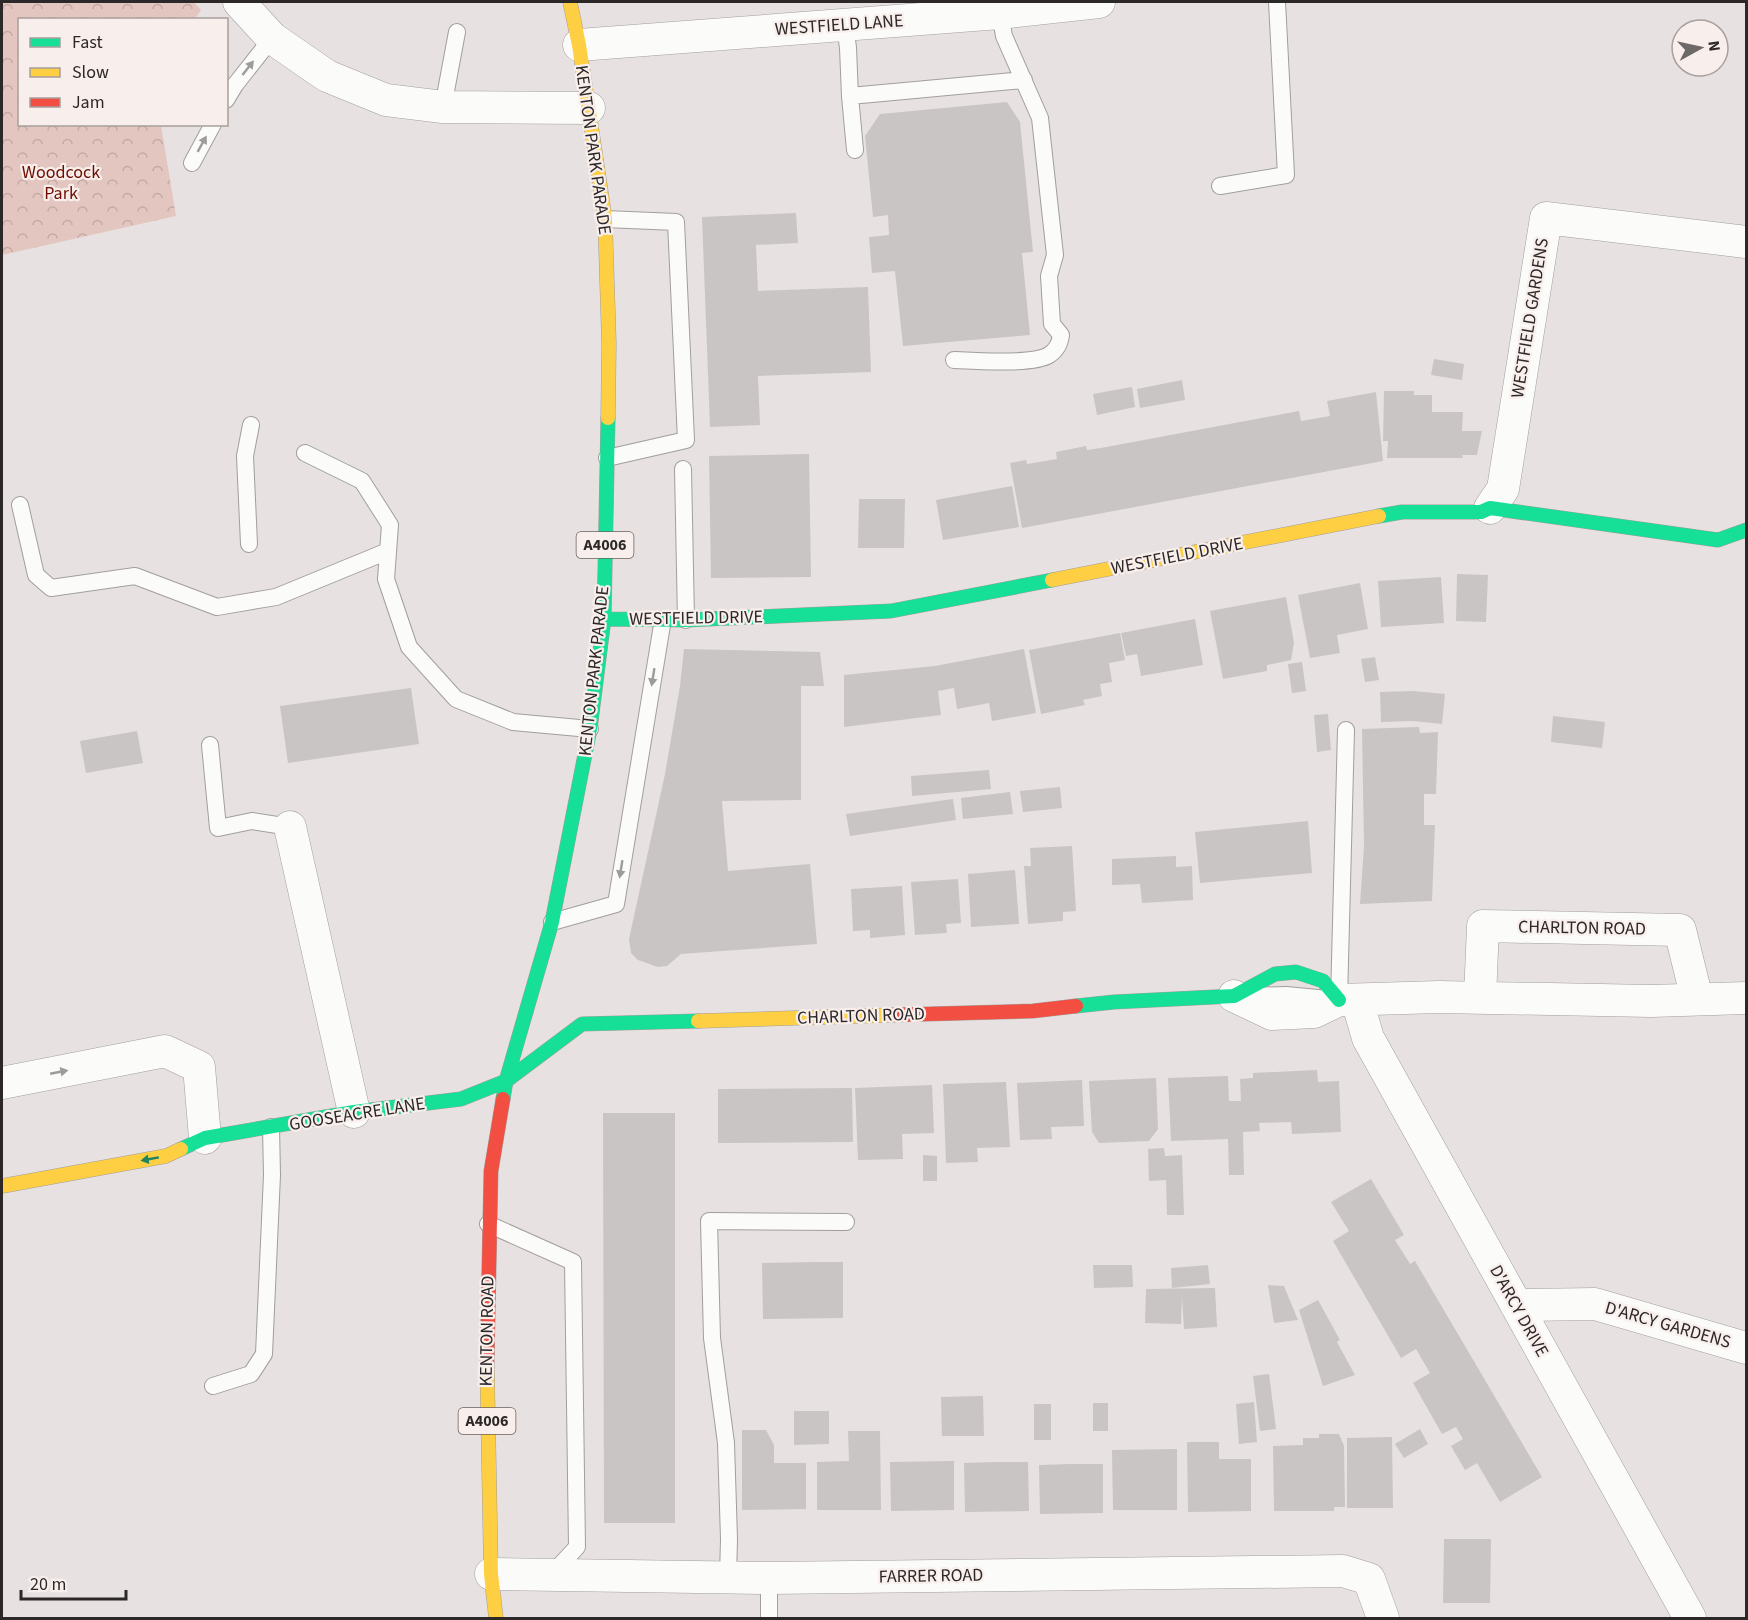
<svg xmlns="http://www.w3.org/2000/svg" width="1748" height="1620" viewBox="0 0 1748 1620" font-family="'Source Sans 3',sans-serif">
<defs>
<pattern id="park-crowns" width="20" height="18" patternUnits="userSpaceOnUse" patternTransform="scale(1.5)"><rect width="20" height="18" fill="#e3c6bf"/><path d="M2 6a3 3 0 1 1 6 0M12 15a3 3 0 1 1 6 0" fill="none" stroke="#c3aaa4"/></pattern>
</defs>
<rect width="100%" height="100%" fill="#e7e2e1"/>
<path fill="url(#park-crowns)" d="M2 2H194L201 10 195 19 20 20V124L161 125 176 216 2 255Z"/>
<path fill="#c9c5c5" d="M1007 102 1020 122 1033 252 1022 253 1030 335 903 346 895 271 872 273 869 237 889 235 888 215 873 217 865 136 880 114Z
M796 213 798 243 756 245 758 291 868 287 871 372 758 376 760 425 710 427 702 217Z
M1434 359 1464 364 1462 380 1431 375Z
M1182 380 1185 400 1140 408 1137 389Z
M1132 387 1135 407 1097 415 1093 394Z
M1384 391H1414V395H1432V412H1463L1462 431H1482L1477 455H1462L1463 458H1387L1388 441H1383Z
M1376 392 1383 461 1022 528 1010 463 1026 460 1027 464 1057 459 1056 452 1086 446 1087 450 1101 448 1299 411 1301 421 1330 416 1327 401Z
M809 454 811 577 711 578 709 456Z
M1012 486 1019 527 943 540 936 500Z
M859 499H905L904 548H858Z
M1457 574 1488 575 1486 622 1456 621Z
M1441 577 1444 623 1381 627 1378 581Z
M1360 583 1368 629 1337 635 1340 653 1310 658 1298 595Z
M1286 597 1294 643 1291 660 1267 665V671L1223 679 1210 611Z
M1195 619 1203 665 1141 676 1137 654 1126 656 1121 633Z
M1120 633 1125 660 1109 663 1112 682 1100 684 1102 696 1083 700 1085 705 1041 714 1029 650Z
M684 649 820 652 824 686H801V800L722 801 728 871 810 864 817 944 681 954 667 966 658 967 638 960 631 953 629 939 665 774 680 686Z
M1024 649 1036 713 992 721 989 703 957 709 954 688 938 691 941 715 844 727V675L935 666Z
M1375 657 1379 680 1365 682 1361 659Z
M1302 662 1306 691 1292 693 1288 664Z
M411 688 419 744 288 763 280 706Z
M1412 691 1445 694 1442 724 1413 721 1381 722 1380 692Z
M1328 714 1331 750 1317 752 1314 715Z
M1553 716 1605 722 1602 748 1551 742Z
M1419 727 1420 733 1438 732 1436 794H1424V825H1435L1432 901 1360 904 1364 846 1362 729Z
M137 731 143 763 86 773 80 741Z
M989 770 991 789 912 796 911 776Z
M1060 787 1062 808 1023 812 1020 791Z
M1010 792 1013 814 963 819 961 798Z
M953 799 956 820 850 836 846 814Z
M1308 821 1312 873 1200 883 1195 832Z
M1072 846 1076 911 1063 912V921L1028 924 1024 866H1031L1030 848Z
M1176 856V867L1192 866 1193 900 1142 903 1140 884 1112 885V859Z
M1015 870 1019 924 971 927 968 874Z
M958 879 961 923 946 924 947 933 915 935 911 882Z
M902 886 905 935 870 938V930L853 931 851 889Z
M1317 1070 1318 1082 1339 1081 1341 1132 1292 1134 1291 1122 1259 1123 1260 1131 1243 1132 1244 1175H1229L1228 1139 1171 1141 1168 1078 1228 1076 1229 1101H1241L1240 1079 1253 1078V1073Z
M1156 1078 1158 1129 1149 1141 1099 1143 1092 1132 1089 1081Z
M1082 1080 1084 1126 1051 1127 1052 1139 1020 1140 1017 1083Z
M1006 1082 1010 1147 977 1148 978 1162 946 1163 943 1084Z
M932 1085 934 1133 902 1134 903 1159 858 1160 855 1088Z
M852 1088 853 1142 718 1143V1089Z
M603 1113H675V1523H604Z
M1164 1148 1165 1156 1182 1155 1184 1215H1167L1166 1180 1149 1181 1148 1149Z
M923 1155 937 1156V1181H923Z
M1371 1179 1404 1235 1395 1240 1410 1264 1415 1261 1542 1477 1500 1502 1477 1463 1465 1470 1451 1446 1463 1439 1456 1427 1442 1434 1413 1383 1430 1373 1416 1349 1401 1358 1333 1241 1349 1231 1331 1202Z
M817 1262H843V1318L763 1319 762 1263Z
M1093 1265H1132L1133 1287 1094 1288Z
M1208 1265 1210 1284 1172 1288 1171 1268Z
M1268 1285 1284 1286 1298 1320 1274 1323Z
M1215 1288 1217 1327 1184 1329 1182 1296 1181 1324 1145 1323 1146 1289Z
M1318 1300 1340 1340 1337 1342 1355 1375 1323 1386 1299 1310Z
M1269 1374 1276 1429 1260 1431 1253 1376Z
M983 1396 984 1436H942L941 1397Z
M1254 1402 1257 1442 1239 1444 1236 1404Z
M1093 1403H1108V1431H1093Z
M1034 1404H1051V1440H1034Z
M794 1411H829V1444L794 1445Z
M1420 1429 1428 1444 1404 1458 1395 1444Z
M742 1430H766L774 1445V1463H806V1509L742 1510Z
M848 1431H880L881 1510H817V1462L849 1461Z
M1319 1434H1339L1344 1446 1345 1507H1334V1511H1274L1273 1446 1303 1445V1438H1319Z
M1392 1437 1393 1508H1347V1438Z
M1187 1442H1219V1459H1251V1511L1188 1512Z
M1177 1449V1510H1113L1112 1450Z
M954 1461V1510L891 1511 890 1462Z
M996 1462H1028L1029 1511 965 1512 964 1463Z
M1071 1464H1103V1513L1040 1514 1039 1465Z
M1444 1539H1491L1490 1603H1443Z"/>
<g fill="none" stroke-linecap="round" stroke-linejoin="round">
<defs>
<path id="lane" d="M845 24 848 48 850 96
M226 100 235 85 272 38
M443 107 457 32
M855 150 850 96 1024 80
M192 163 213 124
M1220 186 1286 175 1277 2
M605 219 676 222 686 440 607 458
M954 360C975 361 1033 365 1049 355 1057 350 1060 343 1061 335L1052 324 1049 276 1055 255 1040 118 1004 36 1000 13
M305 453 362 481 390 525 386 579 409 647 456 699 513 722 590 729
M683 469 686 620
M20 505 36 575 51 588 135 576 217 607 276 597 388 551
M249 544 245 456 251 425
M210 745 218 828 252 821 290 827
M552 922 616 904 663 619
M1248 996 1286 995 1339 1000 1346 730
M488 1224 573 1262 577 1547 552 1574
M213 1386 251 1374 264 1354 272 1175 271 1127
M728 1577 729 1539 726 1443 712 1338 709 1221 846 1222
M769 1578V1618"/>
<path id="street" d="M239 2 272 38 327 76 386 100 443 107 589 108
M579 45 1000 13 1099 2
M1490 508 1503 489 1546 218 1746 242
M290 827 354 1112
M1234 996 1272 1014 1314 1012 1339 1000 1439 997 1651 1001 1746 998
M1480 998 1483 926 1680 930 1697 999
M1357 1000 1368 1038 1690 1618
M2 1083 165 1051 199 1067 205 1138
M1516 1305 1595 1304 1746 1348
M491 1574 769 1578 1343 1571 1369 1579 1383 1618"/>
<path id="fast" d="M1379 516 1402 512H1481L1490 508 1718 540 1746 530
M604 619 686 620 891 611 1052 580
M1076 1006 1114 1002 1234 996 1275 974 1296 972 1323 981 1339 1000
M503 1099 506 1081 552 922 590 729 604 619 608 418
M181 1149 205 1138 354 1112 461 1099 506 1081 582 1024 698 1021"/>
<path id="slow" d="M570 2 579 45 605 219 609 344 608 418
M1052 580 1379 516
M698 1021 892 1015
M2 1186 166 1156 181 1149
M487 1364 491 1574 496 1618"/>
<path id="jam" d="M892 1015 1033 1011 1076 1006
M487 1364 491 1171 503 1099"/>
</defs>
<use href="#lane" stroke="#a29e9d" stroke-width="18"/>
<use href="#street" stroke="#a29e9d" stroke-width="33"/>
<use href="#fast" stroke="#a29e9d" stroke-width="15"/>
<use href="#slow" stroke="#a29e9d" stroke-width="15"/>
<use href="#jam" stroke="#a29e9d" stroke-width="15"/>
<use href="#lane" stroke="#fbfbfa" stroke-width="16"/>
<use href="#street" stroke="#fbfbfa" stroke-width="32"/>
<use href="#fast" stroke="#16e098" stroke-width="14"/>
<use href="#slow" stroke="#ffcf43" stroke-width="14"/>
<use href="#jam" stroke="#f24e42" stroke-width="14"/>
</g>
<defs><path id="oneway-solid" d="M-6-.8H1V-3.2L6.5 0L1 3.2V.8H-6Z" transform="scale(1.5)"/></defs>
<g fill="#9e9c9b">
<use href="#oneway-solid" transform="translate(248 68) rotate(-52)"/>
<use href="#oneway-solid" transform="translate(202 144) rotate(-61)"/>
<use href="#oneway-solid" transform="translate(653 677) rotate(99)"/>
<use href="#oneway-solid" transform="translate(621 869) rotate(99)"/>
<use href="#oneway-solid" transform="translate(59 1072) rotate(-11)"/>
</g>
<use fill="#218460" href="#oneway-solid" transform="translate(150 1159) rotate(170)"/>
<g text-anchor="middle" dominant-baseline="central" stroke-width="4.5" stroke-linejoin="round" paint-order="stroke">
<g fill="#f8eeec" stroke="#696362" stroke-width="1.5">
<rect x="576.5" y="532" width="57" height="26" rx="4.5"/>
<rect x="458.5" y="1408" width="57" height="26" rx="4.5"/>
</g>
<g font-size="16" font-weight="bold" fill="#2c2827">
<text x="605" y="545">A4006</text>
<text x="487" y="1421">A4006</text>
</g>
<g font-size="18" fill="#2c2827" stroke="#f8eeec">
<text transform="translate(839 25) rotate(-4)">WESTFIELD LANE</text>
<text transform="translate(593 150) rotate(82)">KENTON PARK PARADE</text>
<text transform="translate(1530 318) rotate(-81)">WESTFIELD GARDENS</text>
<text transform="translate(1177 556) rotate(-11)">WESTFIELD DRIVE</text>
<text transform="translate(696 618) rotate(-1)">WESTFIELD DRIVE</text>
<text transform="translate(594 671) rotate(-84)">KENTON PARK PARADE</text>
<text transform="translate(1582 928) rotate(1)">CHARLTON ROAD</text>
<text transform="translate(861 1016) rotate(-2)">CHARLTON ROAD</text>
<text transform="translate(357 1114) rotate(-9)">GOOSEACRE LANE</text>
<text transform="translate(1519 1311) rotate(61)">D'ARCY DRIVE</text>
<text transform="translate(1668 1325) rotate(16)">D'ARCY GARDENS</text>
<text transform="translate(487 1331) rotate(-89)">KENTON ROAD</text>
<text transform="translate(931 1576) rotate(-1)">FARRER ROAD</text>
</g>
<g font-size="18" fill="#6d0f00" stroke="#f8eeec">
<text x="61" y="172">Woodcock<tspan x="61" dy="21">Park</tspan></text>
</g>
</g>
<rect width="1748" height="1620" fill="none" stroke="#2c2827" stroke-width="6"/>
<rect x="18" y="18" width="210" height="108" fill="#f8eeec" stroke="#a69f9d" stroke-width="1.5"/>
<rect x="30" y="38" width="30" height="9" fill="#16e098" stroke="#a69f9d" stroke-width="1.5"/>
<text x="72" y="48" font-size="18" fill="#2c2827">Fast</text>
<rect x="30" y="68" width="30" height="9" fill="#ffcf43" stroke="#a69f9d" stroke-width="1.5"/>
<text x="72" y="78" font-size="18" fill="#2c2827">Slow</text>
<rect x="30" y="98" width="30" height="9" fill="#f24e42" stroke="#a69f9d" stroke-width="1.5"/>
<text x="72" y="108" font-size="18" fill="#2c2827">Jam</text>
<g transform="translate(1700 48) rotate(82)"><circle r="28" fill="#f8eeec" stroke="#a69f9d" stroke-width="1.5"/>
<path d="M0-4.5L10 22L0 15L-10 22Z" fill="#6d6968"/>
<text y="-9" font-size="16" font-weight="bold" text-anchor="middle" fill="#2c2827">N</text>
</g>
<path d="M21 1590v9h105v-9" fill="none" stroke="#2c2827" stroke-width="3"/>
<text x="30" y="1590" font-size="18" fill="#2c2827" stroke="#f8eeec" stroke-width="4.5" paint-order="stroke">20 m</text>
</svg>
